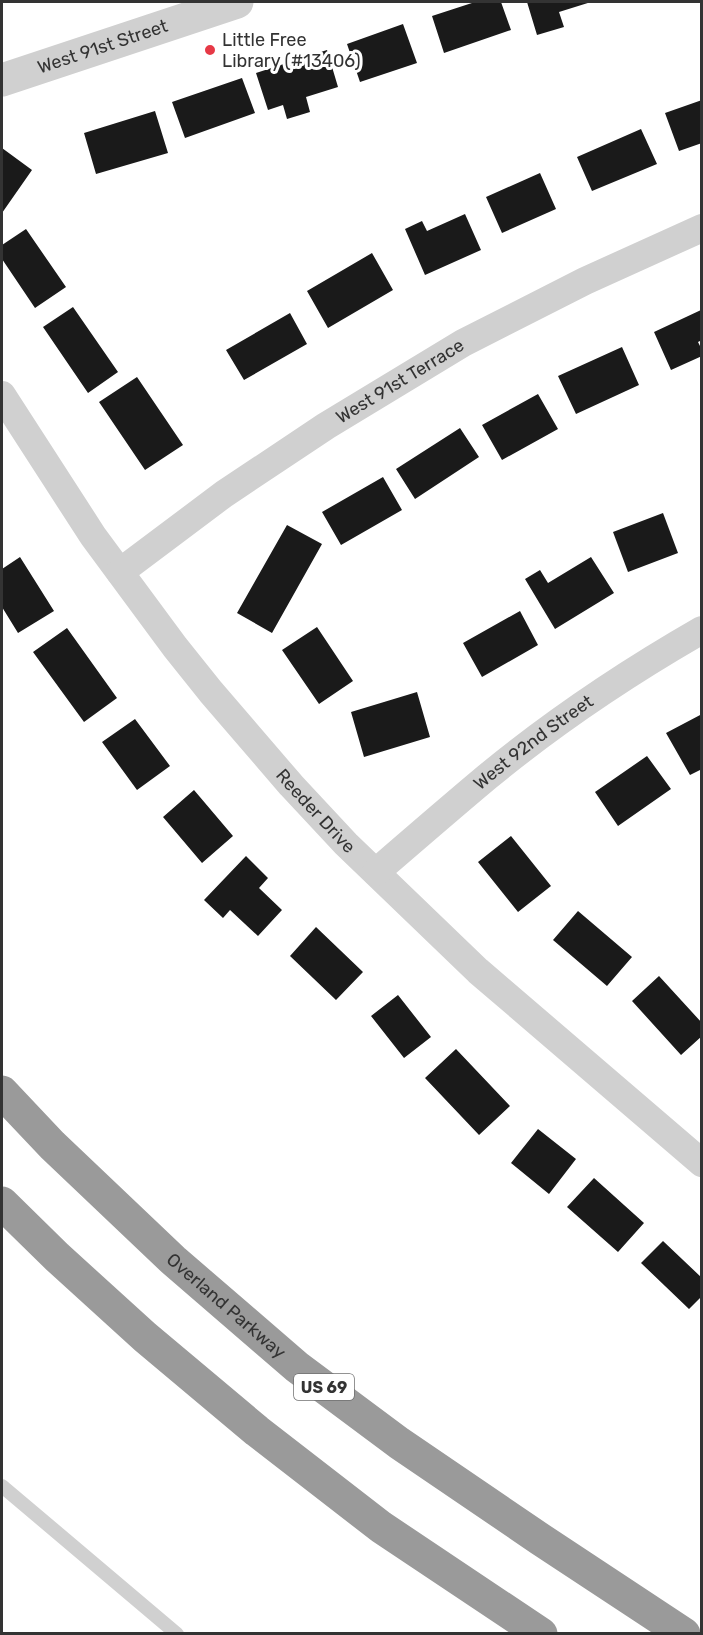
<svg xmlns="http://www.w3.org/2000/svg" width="703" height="1635" viewBox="0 0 703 1635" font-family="Rubik,sans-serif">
<rect width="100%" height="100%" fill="#fff"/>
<path fill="#1a1a1a" d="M475 2H501L511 30 444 53 432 16Z
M527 2H591L559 12 564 27 537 35Z
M403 24 417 63 360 82 347 44Z
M327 50 338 87 306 97 310 112 287 119 283 105 268 110 256 73Z
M242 78 255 113 185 138 172 102Z
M702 100V143L679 151 665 113Z
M155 111 168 153 96 174 84 133Z
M641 129 657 164 592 191 577 157Z
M2 148 32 170 2 213Z
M540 173 556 209 502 233 486 197Z
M465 214 481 250 425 275 405 229 422 221 427 231Z
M26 229 66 287 35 308 2 259V245Z
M372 253 393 290 328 328 307 291Z
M73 307 118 372 88 393 43 327Z
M701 310 702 340 698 342 702 350V356L671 370 654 332Z
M290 313 307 344 244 380 226 350Z
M622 347 639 385 576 414 558 376Z
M137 377 183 445 145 470 99 402Z
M538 394 558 429 502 460 482 425Z
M460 428 479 457 415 499 396 469Z
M383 477 402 510 341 545 322 512Z
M663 513 678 553 628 572 613 532Z
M287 525 322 544 272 633 237 613Z
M20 557 54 611 18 633 2 607V569Z
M591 557 614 593 555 629 525 579 540 570 548 583Z
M520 611 538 645 482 677 463 643Z
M317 627 353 681 319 704 282 650Z
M67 628 117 698 84 722 33 652Z
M417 692 430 737 364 757 351 712Z
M702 714V769L690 775 666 733Z
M135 719 170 766 137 790 102 742Z
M647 756 671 789 618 826 595 792Z
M194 790 233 836 202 863 163 817Z
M511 836 551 886 518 912 478 862Z
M246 856 268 878 259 888 282 910 258 936 230 910 223 918 204 900Z
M578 911 632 957 607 986 553 940Z
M316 927 363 972 336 1000 290 956Z
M659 976 702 1023V1036L681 1055 632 1001Z
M398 995 431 1037 404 1058 371 1016Z
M456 1049 510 1106 479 1135 425 1078Z
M538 1129 576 1159 549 1194 511 1163Z
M594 1178 644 1223 618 1252 567 1207Z
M663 1241 702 1278V1296L689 1309 641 1263Z"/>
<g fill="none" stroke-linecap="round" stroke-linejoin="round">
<path stroke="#d0d0d0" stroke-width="14" d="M2 1486 177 1634"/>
<g stroke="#d0d0d0" stroke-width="28">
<path id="s1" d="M2 395 93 536 175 647 211 692 291 785 346 844 478 971 702 1163"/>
<path id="s2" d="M120 572 224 494 326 426 463 343 585 281 702 228"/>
<path id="s3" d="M376 872C413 840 450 808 487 777 554 722 627 673 702 630"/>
</g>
<path stroke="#d0d0d0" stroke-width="33" id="s4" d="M2 80 237 2"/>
<g stroke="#9a9a9a" stroke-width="33">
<path id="s5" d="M2 1092 52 1145 173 1260 297 1367 399 1443 540 1539 684 1634"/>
<path d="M2 1203 57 1257 145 1337 257 1431 381 1527 541 1634"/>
</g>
</g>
<circle fill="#e63946" stroke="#fff" stroke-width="2" cx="210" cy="50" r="6"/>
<g text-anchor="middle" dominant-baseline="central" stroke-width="6" stroke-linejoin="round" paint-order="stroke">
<rect fill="#fff" stroke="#707070" stroke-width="1.5" x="294" y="1374" width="60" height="26" rx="4.5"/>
<g font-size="16" font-weight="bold" fill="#333">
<text x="324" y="1387">US 69</text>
</g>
<g font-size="18" fill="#333" stroke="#fff" text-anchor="start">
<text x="222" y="40">Little Free<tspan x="222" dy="21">Library (#13406)</tspan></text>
</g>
<g font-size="18" fill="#333" stroke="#fff">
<text stroke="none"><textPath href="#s4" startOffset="106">West 91st Street</textPath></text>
<text stroke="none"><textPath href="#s2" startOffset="339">West 91st Terrace</textPath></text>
<text stroke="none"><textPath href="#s3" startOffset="204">West 92nd Street</textPath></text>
<text stroke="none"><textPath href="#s1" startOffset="522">Reeder Drive</textPath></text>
<text stroke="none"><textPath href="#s5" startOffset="310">Overland Parkway</textPath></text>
</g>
</g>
<rect width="703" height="1635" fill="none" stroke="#333333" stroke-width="6"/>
</svg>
